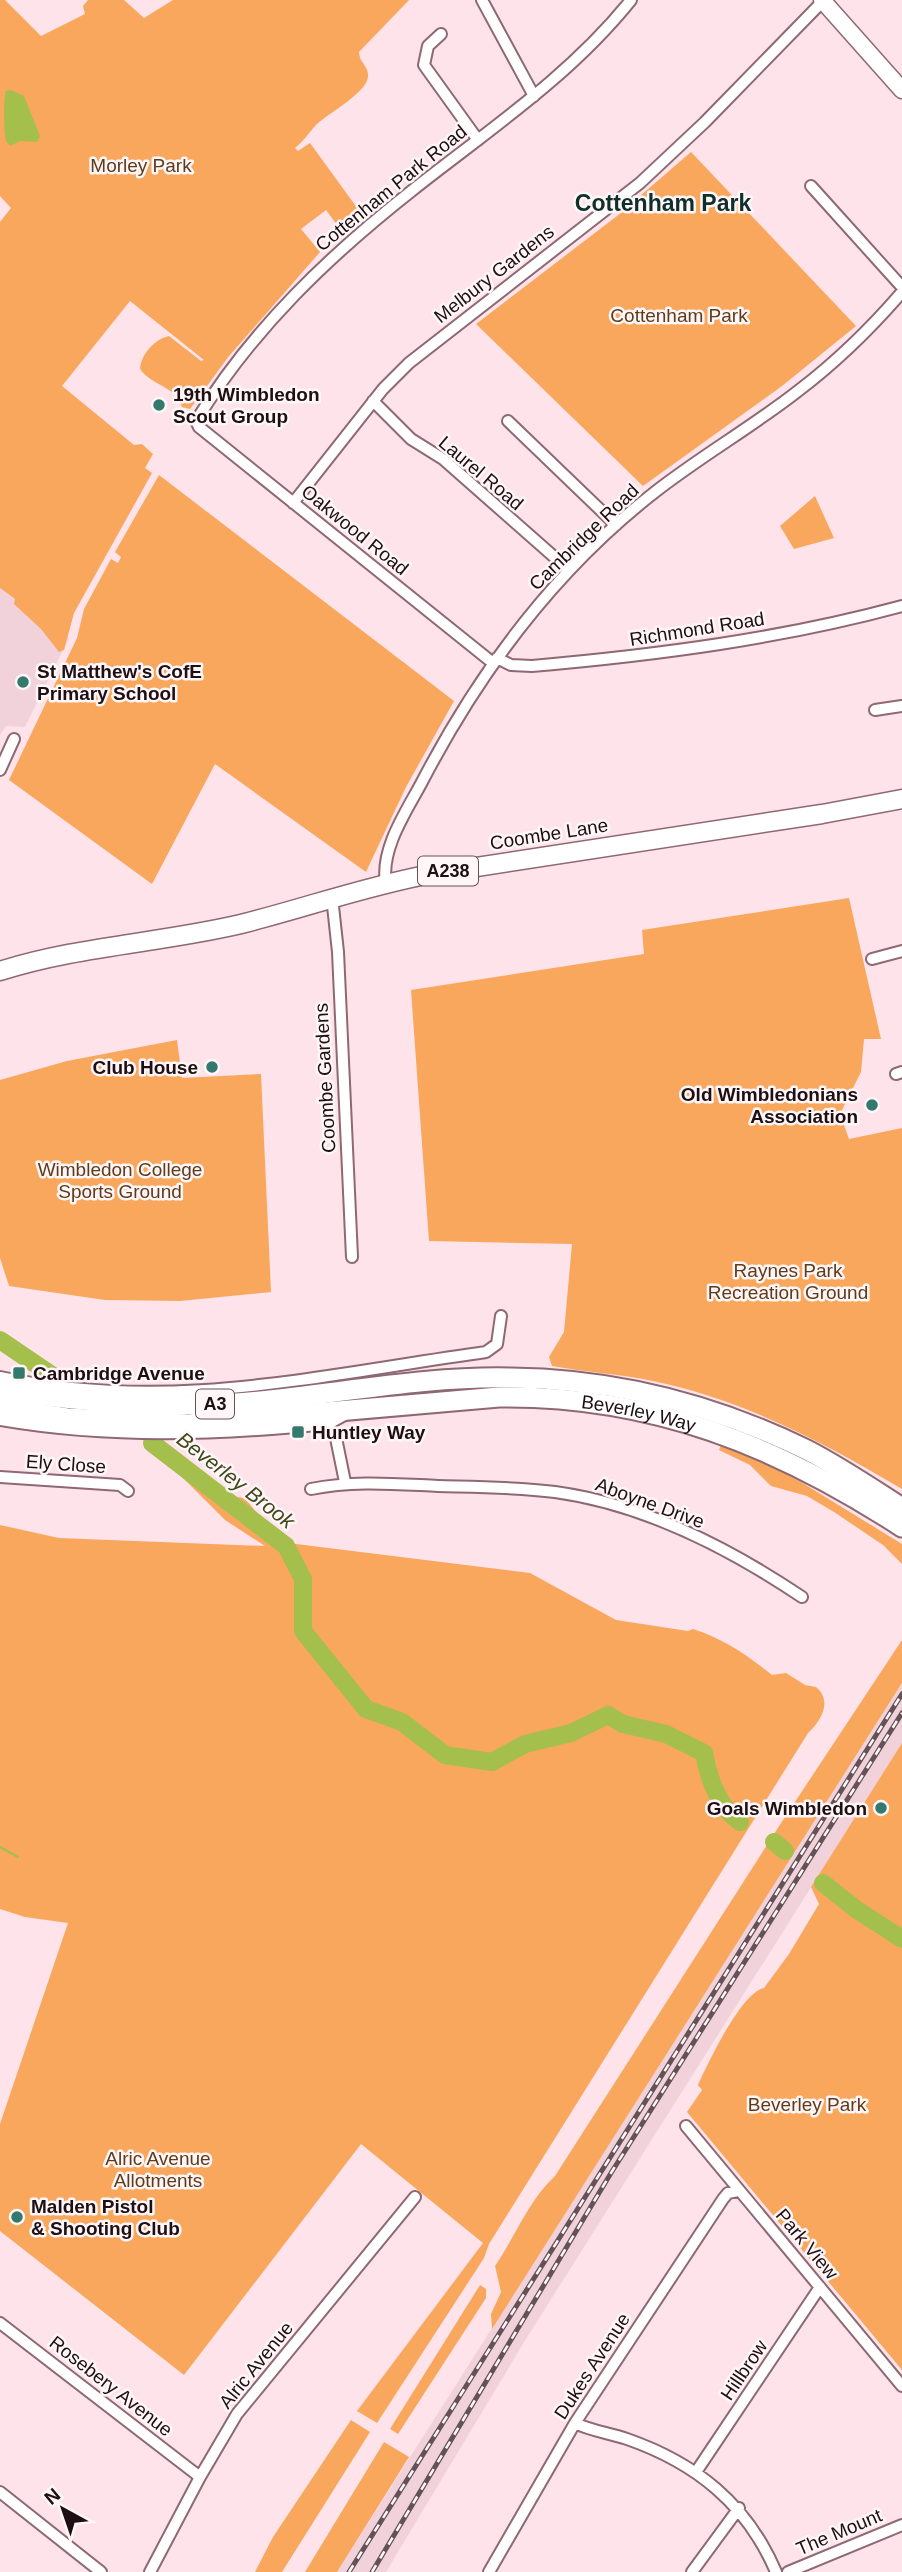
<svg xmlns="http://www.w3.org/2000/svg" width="902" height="2572" viewBox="0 0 902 2572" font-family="Helvetica,sans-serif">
<rect width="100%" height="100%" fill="#fee3ea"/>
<path fill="#f1d2da" d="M0 588 69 638 25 727 6 726 0 735Z
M902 1683V1743L526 2339 386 2572H337Z"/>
<path fill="#f9a75d" d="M0 0H5L41 36 85 14 83 6 88 0H124L144 18 173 0H409L359 52C359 62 369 67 368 76 368 92 329 113 317 124 309 132 304 141 295 148L298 151 310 143 363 216 343 233 326 210 301 229 320 252 229 356 190 409 182 407C176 386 152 386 140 369 141 354 155 339 169 336L201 361 204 360 130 301 62 386 134 445 142 444 153 454 145 468 152 473 74 613 64 650 59 652 41 629 14 604 15 599 0 588V222L11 208 0 196Z
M691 152 856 326 782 386 643 486 476 324 617 216Z
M159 475 454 701 406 787 366 872 215 764 152 884 9 780 77 638 84 609 111 559 118 563 121 557 115 552Z
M815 496 834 538 794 549 780 526Z
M849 898 881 1039H864L861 1072 840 1114 849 1139 902 1128V1489C823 1442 744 1400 653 1381 619 1374 586 1372 552 1366L549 1357 564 1332 572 1244 429 1241 411 990 644 954 642 930Z
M177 1040 182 1078 261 1074 271 1292 180 1301 105 1300 9 1286 0 1258V1080L67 1061Z
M150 1445H158L227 1496 245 1498 267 1526 282 1532 288 1543 530 1573 616 1620 688 1631 693 1629C724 1639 747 1655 772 1675L786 1673 805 1685 816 1687C833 1701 821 1721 808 1733L489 2244 484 2258 377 2423 357 2411 483 2243 361 2144 184 2375 0 2231V2124L68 1923 25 1917 0 1909V1525L59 1538 265 1546 225 1520Z
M721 1445 783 1471 902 1544V1564L883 1545 834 1512 807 1496 771 1486 750 1465 719 1450Z
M902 1640V1683L492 2329 491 2314 501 2292 495 2266C515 2237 528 2201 555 2176L783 1820Z
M902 1743V2370L687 2112 702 2090 698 2085C708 2063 741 1993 764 1988L789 1954 819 1904 811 1887Z
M480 2285 486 2289V2298L398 2434 390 2429Z
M351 2420 370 2432 282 2572H255L273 2537Z
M384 2442 409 2457 337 2572H305Z"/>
<path fill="#a5bf4c" d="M11 90 24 96 40 136 37 142 20 141 10 146 6 141C4 133 3 97 6 91Z"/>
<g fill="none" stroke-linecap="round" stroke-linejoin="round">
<path stroke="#a5bf4c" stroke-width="2.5" d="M0 1847 18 1857"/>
<path stroke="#a5bf4c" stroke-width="18" d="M0 1340 56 1378
M152 1443 286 1546 303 1579V1631L366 1709 402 1722 445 1755 492 1762 525 1744 571 1733 608 1715 623 1724 666 1734 704 1753C708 1777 719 1808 740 1822
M774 1842 785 1851
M823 1883 857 1910 902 1939"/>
<defs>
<path id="street" d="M482 0 534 96
M441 34 428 46 424 65 478 140
M811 186 902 287
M373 401 411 439 443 459 569 570
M508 421 616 525
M293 503 383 389 409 363 640 183 705 122 823 1
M497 658 511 665 532 666C657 655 780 639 902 606
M493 663 199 427 196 421C252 329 330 255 414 189 490 129 570 76 631 0
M875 710 902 706
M0 770 14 739
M386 883C380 848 408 809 423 780 481 669 556 569 655 492 701 456 752 427 798 391 836 362 871 328 902 292
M332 897 338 952 352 1257
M872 959 902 951
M896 1074 902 1072
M0 1377C170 1413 320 1375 486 1352L497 1344 501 1316
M0 1420C110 1439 218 1435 328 1424L348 1413
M328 1424 336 1438 345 1482
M0 1477 120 1485 128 1491
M311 1489C354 1480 395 1484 438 1486 477 1487 516 1487 555 1492 643 1504 729 1548 802 1597
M686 2126 902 2386
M0 2323 200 2477
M575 2423C591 2431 610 2433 627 2439 696 2463 747 2504 776 2572
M696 2472 820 2287
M0 2492 101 2572
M150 2572 200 2477 237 2414 415 2197
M489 2572 575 2423 723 2199 728 2193 738 2191
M692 2572 739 2508
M788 2572 902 2525"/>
<path id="secondary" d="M822 0 902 90"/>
<path id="primary" d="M0 971C78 946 161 943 241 924 305 908 366 886 431 874L822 814 902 799"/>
<g id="highway">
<path d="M0 1390C79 1402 158 1408 237 1403 328 1396 419 1376 511 1378 614 1379 715 1405 807 1450 840 1467 871 1488 902 1508"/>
<path id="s1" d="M0 1408 67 1418 189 1424 499 1397C651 1395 776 1445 902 1527"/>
</g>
</defs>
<use href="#street" stroke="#8e6872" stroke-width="14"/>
<use href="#secondary" stroke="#8e6872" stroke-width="19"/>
<use href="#primary" stroke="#8e6872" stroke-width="21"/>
<use href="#highway" stroke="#8e6872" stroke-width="23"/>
<use href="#street" stroke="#fff" stroke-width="10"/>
<use href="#secondary" stroke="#fff" stroke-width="16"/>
<use href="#primary" stroke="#fff" stroke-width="18"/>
<use href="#highway" stroke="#fff" stroke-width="19"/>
<defs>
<path id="rail" d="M349 2572 902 1694
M372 2572 611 2173 902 1713"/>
</defs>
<use href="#rail" stroke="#645257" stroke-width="5"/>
<use href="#rail" stroke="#fff6f8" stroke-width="2.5" stroke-dasharray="8" stroke-linecap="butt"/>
</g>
<g fill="#34796d" stroke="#fff6f8" stroke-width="2.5">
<circle cx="159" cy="405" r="7"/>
<circle cx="23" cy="682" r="7"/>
<circle cx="212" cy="1067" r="7"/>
<circle cx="872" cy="1105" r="7"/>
<rect x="12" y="1366" width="14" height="14" rx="3.5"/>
<rect x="291" y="1425" width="14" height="14" rx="3.5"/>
<circle cx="881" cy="1808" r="7"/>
<circle cx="17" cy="2217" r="7"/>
</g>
<g text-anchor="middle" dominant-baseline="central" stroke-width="5" stroke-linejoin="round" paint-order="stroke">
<g fill="#fff6f8" stroke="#615458" stroke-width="2">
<rect x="418" y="856.5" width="60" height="29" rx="5"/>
<rect x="196" y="1389.5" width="38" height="29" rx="5"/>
</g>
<g font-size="18" font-weight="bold" fill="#1d0f13">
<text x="448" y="871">A238</text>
<text x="215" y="1404">A3</text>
</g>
<g font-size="19" fill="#5f3b19" stroke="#fff6f8">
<text x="141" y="165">Morley Park</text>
<text x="679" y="315">Cottenham Park</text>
<text x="120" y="1169">Wimbledon College<tspan x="120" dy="22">Sports Ground</tspan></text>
<text x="788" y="1270">Raynes Park<tspan x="788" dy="22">Recreation Ground</tspan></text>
<text x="807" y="2104">Beverley Park</text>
<text x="158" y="2158">Alric Avenue<tspan x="158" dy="22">Allotments</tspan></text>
</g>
<g font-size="19" fill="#1d0f13" stroke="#fff6f8">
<text transform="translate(391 188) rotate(-39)">Cottenham Park Road</text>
<text transform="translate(494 274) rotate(-38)">Melbury Gardens</text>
<text transform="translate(481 473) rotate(40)">Laurel Road</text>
<text transform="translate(355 530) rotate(39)">Oakwood Road</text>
<text transform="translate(584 537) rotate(-44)">Cambridge Road</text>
<text transform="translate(697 629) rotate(-9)">Richmond Road</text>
<text transform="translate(549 834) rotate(-9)">Coombe Lane</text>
<text transform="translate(325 1078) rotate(-93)">Coombe Gardens</text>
<text stroke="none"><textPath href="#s1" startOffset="642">Beverley Way</textPath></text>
<text transform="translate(66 1464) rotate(4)">Ely Close</text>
<text transform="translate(650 1503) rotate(20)">Aboyne Drive</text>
<text transform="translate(807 2244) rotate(50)">Park View</text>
<text transform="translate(256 2365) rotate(-51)">Alric Avenue</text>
<text transform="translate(592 2366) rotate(-57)">Dukes Avenue</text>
<text transform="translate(744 2370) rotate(-56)">Hillbrow</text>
<text transform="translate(111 2386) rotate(38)">Rosebery Avenue</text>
<text transform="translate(839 2532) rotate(-23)">The Mount</text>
</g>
<g font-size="19" font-weight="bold" fill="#1d0f13" stroke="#fff6f8" text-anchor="start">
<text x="173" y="394">19th Wimbledon<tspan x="173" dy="22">Scout Group</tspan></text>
<text x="37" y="671">St Matthew's CofE<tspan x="37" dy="22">Primary School</tspan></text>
<text x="198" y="1067" text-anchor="end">Club House</text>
<text x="858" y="1094" text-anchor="end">Old Wimbledonians<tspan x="858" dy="22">Association</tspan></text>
<text x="33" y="1373">Cambridge Avenue</text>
<text x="312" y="1432">Huntley Way</text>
<text x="867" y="1808" text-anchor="end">Goals Wimbledon</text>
<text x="31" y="2206">Malden Pistol<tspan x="31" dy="22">&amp; Shooting Club</tspan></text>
</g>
<g font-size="21" font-style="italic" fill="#3e481a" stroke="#fff6f8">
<text transform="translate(236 1480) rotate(38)">Beverley Brook</text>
</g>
<g font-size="23" font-weight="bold" fill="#0e2f2a" stroke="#fff6f8">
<text x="663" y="203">Cottenham Park</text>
</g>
</g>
<g transform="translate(63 2509) rotate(320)" stroke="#fff6f8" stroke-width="5" paint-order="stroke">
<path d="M0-5L12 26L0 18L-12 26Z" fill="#1d0f13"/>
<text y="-10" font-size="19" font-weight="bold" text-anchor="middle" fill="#1d0f13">N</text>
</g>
</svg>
